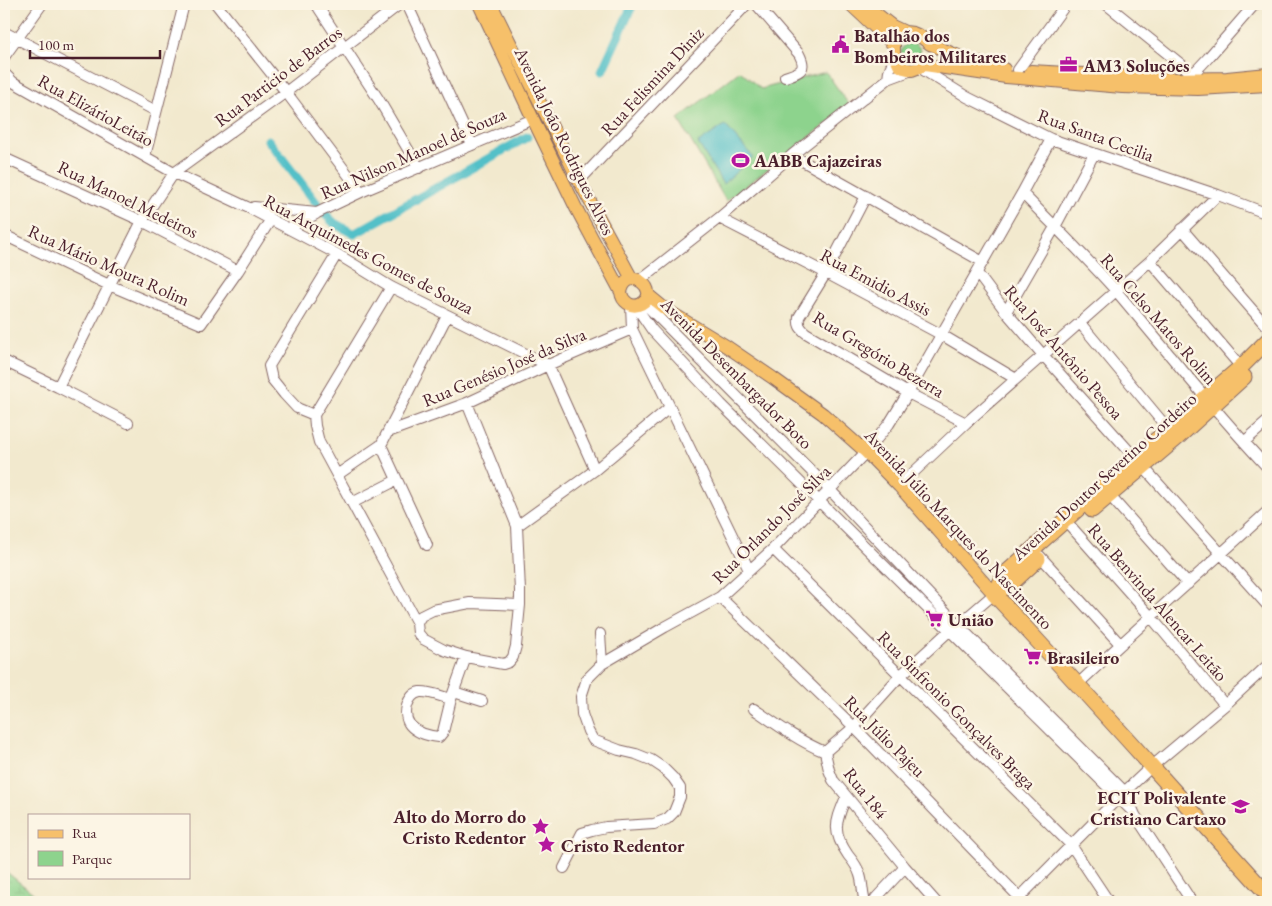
<svg xmlns="http://www.w3.org/2000/svg" width="1272" height="906" viewBox="0 0 1272 906" font-family="'EB Garamond',serif">
<defs>
<pattern id="wetland-marsh" width="20" height="14" patternUnits="userSpaceOnUse" patternTransform="scale(1.25)"><rect width="20" height="14" fill="#8dd38d"/><path d="M1 5h8M5 5V1M11 12h8M15 12V8" fill="none" stroke="#7bb57a"/></pattern>
</defs>
<rect width="100%" height="100%" fill="#fcf5e5"/>
<filter id="ink" filterUnits="userSpaceOnUse"><feTurbulence type="fractalNoise" baseFrequency=".02" numOctaves="2"/><feDisplacementMap in="SourceGraphic" scale="10" xChannelSelector="R" yChannelSelector="G"/><feConvolveMatrix kernelMatrix="1 2 1 2 8 2 1 2 1" color-interpolation-filters="sRGB"/></filter>
<filter id="wash" filterUnits="userSpaceOnUse"><feTurbulence type="fractalNoise" baseFrequency=".0096" numOctaves="4" result="noise"/><feDisplacementMap in="SourceGraphic" scale="20" xChannelSelector="R" yChannelSelector="G"/><feGaussianBlur stdDeviation="1.12" result="paint"/><feColorMatrix in="noise" values="0 0 0 0 0 0 0 0 0 0 0 0 0 0 0 0 0 1.4 0 .05"/><feComposite in="paint" operator="in"/></filter>
<g filter="url(#wash)">
<rect width="100%" height="100%" fill="#f2e9ce"/>
<path fill="url(#wetland-marsh)" stroke="#6c795c" d="M4 870 44 902H4Z"/>
<path fill="#8dd38d" stroke="#6c795c" d="M901 53a10 10 0 1 1 20 0a10 10 0 1 1-20 0Z
M740 71 761 89 826 72 850 106 726 201 678 119Z"/>
<path fill="#52c0c8" stroke="#4e707a" d="M725 125 753 157 723 184 698 143Z"/>
<g fill="none" stroke-linecap="round" stroke-linejoin="round">
<path stroke="#52c0c8" stroke-width="9" d="M602 71 633 4
M268 140 318 205
M322 211 334 223 354 234 527 137"/>
</g>
</g>
<g filter="url(#ink)">
<g fill="none" stroke-linecap="round" stroke-linejoin="round">
<defs>
<path id="minor" d="M216 4 286 92 361 192
M316 4 379 100 419 168
M407 4 472 145
M756 4 799 54C808 71 799 72 785 77
M1106 4 1198 78
M4 32 156 111
M4 57 42 4
M920 68 967 97 1051 139 1218 195 1268 214
M1018 70 1066 4
M4 73 13 82 174 173 247 207 337 254 391 287 548 365
M1193 74 1208 58 1255 4
M888 79 889 71 895 56
M792 155 983 262
M145 156 184 4
M4 158 142 221 238 271
M579 181 747 4
M1022 193C1054 226 1087 258 1117 292 1167 351 1215 412 1268 468
M866 196 826 273 799 317C798 325 800 328 806 333L908 393 966 423
M254 207 317 213 361 192 533 119
M719 218 826 273 942 335 1016 379
M289 228 316 214
M1182 229 1268 328
M4 235 109 285 201 324 238 271 271 219
M1150 261 1241 367
M977 273 1006 312 1043 355 1268 606
M640 280 719 218 792 155 888 79 912 70
M643 302 830 490 958 625 1125 792 1135 815 1192 902
M631 305 632 329 749 570
M635 305 652 330 721 404 1130 809
M1006 312 1055 227 1094 154
M1080 323 1169 430
M4 361 58 387 128 423
M548 365 595 470
M58 387 142 221 174 173 286 92 400 4
M467 403 517 526 520 591V605L516 646 513 657 509 662 503 664 466 657 444 650 423 639 418 633 417 623 421 616 433 610 470 603 520 605
M314 415 315 426 319 442 417 623
M314 415 297 408 284 394 272 379 269 366 337 254
M314 415 391 287
M388 432 467 403 548 365 632 329
M1244 442 1268 421
M381 445 427 545
M337 475 381 445 447 316
M899 486 966 423 1150 261 1218 195
M1110 496 1188 584
M352 503 397 480
M1066 521 1151 617 1225 705
M517 526 595 470 669 408
M773 549 1071 845 1109 902
M1040 556 1120 644
M720 597 854 727 1020 898 1024 902
M600 634 602 664
M1078 684C1140 625 1205 569 1268 511
M454 692 482 701
M451 699C442 697 430 691 420 692 407 694 402 715 410 725 417 733 429 736 439 737L443 732 451 699 466 657
M754 709C777 725 799 741 825 752
M825 752 854 727 900 676 949 631 958 625 994 594
M825 752 829 770 833 780 905 867 936 902
M846 797C836 822 831 830 848 855 853 861 858 868 860 875 863 884 862 893 865 902
M564 868 582 833 592 830 606 827 654 824 667 819 674 812 680 797V788L673 778 663 768 651 760 636 754 619 750 593 740 588 731 582 714 581 697 587 679 602 664 665 627 720 597 773 549 866 452 889 424 908 393 1022 193 1051 139
M874 902 876 898 905 867
M1015 902 1119 797 1151 767 1225 705 1268 665"/>
<path id="major" d="M479 4 533 119 576 208 621 292C622 301 631 309 641 304 663 292 628 262 621 292
M491 4 579 181 632 279
M850 4 894 45V54L899 65 904 68 912 70 925 65 1006 77 1122 87 1198 89 1268 85
M864 4 892 26 905 32 913 33 920 36 930 44 970 61 1004 69
M1031 71 1171 79 1227 78 1268 74
M648 295 665 309 726 346 773 378 823 414 866 452 899 486 994 594"/>
<path id="highway" d="M1092 510 1177 438 1244 377
M998 592 1014 581 1038 559
M994 594C1087 693 1177 795 1268 895
M994 594 1006 573 1135 458 1241 367 1268 340"/>
</defs>
<use href="#minor" stroke="#856664" stroke-width="12"/>
<use href="#major" stroke="#856664" stroke-width="14"/>
<use href="#highway" stroke="#856664" stroke-width="17"/>
<use href="#minor" stroke="#fff" stroke-width="10"/>
<use href="#major" stroke="#f6c06b" stroke-width="12"/>
<use href="#highway" stroke="#f6c06b" stroke-width="15"/>
</g>
</g>
<defs>
<symbol id="civic-bare" viewBox="-9 -9 18 18"><path d="M-.6-6.5H3V-4.5H.6V-3L4-1V1h2V6H-6V1h2V-1L-.6-3ZM-1.2 2.5V6h2.4V2.5Z" fill="#b5179e" stroke="#fcf5e5" stroke-width="2.5" paint-order="stroke"/></symbol>
<symbol id="office-bare" viewBox="-9 -9 18 18"><path d="M-6-3h4V-5.5h4V-3h4V5H-6ZM-1-4.5V-3h2v-1.5ZM-6 0V1H6V0Z" fill="#b5179e" stroke="#fcf5e5" stroke-width="2.5" paint-order="stroke"/></symbol>
<symbol id="stadium-bare" viewBox="-9 -9 18 18"><path d="M0-5a6.5 5 0 1 0 0 10a6.5 5 0 1 0 0-10ZM-3.5-1.8h7v3.6h-7Z" fill="#b5179e" stroke="#fcf5e5" stroke-width="2.5" paint-order="stroke"/></symbol>
<symbol id="supermarket-bare" viewBox="-9 -9 18 18"><path d="M-6-5.5h2.5l.6 2H6L4.5 2H-2.5L-4.4-4H-6ZM-1.5 3.2a1.3 1.3 0 1 0 .1 0ZM3 3.2a1.3 1.3 0 1 0 .1 0Z" fill="#b5179e" stroke="#fcf5e5" stroke-width="2.5" paint-order="stroke"/></symbol>
<symbol id="school-bare" viewBox="-9 -9 18 18"><path d="M0-5L7-2L0 1L-7-2ZM-4 1L0 2.5L4 1V4Q0 6-4 4Z" fill="#b5179e" stroke="#fcf5e5" stroke-width="2.5" paint-order="stroke"/></symbol>
<symbol id="sight-bare" viewBox="-9 -9 18 18"><path d="M0-6L1.8-2.2L6-1.7L2.9 1.2L3.7 5.4L0 3.3L-3.7 5.4L-2.9 1.2L-6-1.7L-1.8-2.2Z" fill="#b5179e" stroke="#fcf5e5" stroke-width="2.5" paint-order="stroke"/></symbol>
</defs>
<g fill-rule="evenodd">
<use href="#civic-bare" x="828" y="32" width="25" height="25"/>
<use href="#office-bare" x="1056" y="52" width="25" height="25"/>
<use href="#stadium-bare" x="728" y="148" width="25" height="25"/>
<use href="#supermarket-bare" x="922" y="606" width="25" height="25"/>
<use href="#supermarket-bare" x="1020" y="644" width="25" height="25"/>
<use href="#school-bare" x="1228" y="794" width="25" height="25"/>
<use href="#sight-bare" x="528" y="814" width="25" height="25"/>
<use href="#sight-bare" x="534" y="832" width="25" height="25"/>
</g>
<g text-anchor="middle" dominant-baseline="central" stroke-width="5" stroke-linejoin="round" paint-order="stroke">
<g font-size="18" font-weight="bold" fill="#4a1f2b" stroke="#fcf5e5" text-anchor="start">
<text x="854" y="35">Batalhão dos<tspan x="854" dy="21">Bombeiros Militares</tspan></text>
<text x="1083" y="65">AM3 Soluções</text>
<text x="754" y="160">AABB Cajazeiras</text>
<text x="948" y="619">União</text>
<text x="1047" y="657">Brasileiro</text>
<text x="1226" y="797" text-anchor="end">ECIT Polivalente<tspan x="1226" dy="21">Cristiano Cartaxo</tspan></text>
<text x="526" y="816" text-anchor="end">Alto do Morro do<tspan x="526" dy="21">Cristo Redentor</tspan></text>
<text x="561" y="845">Cristo Redentor</text>
</g>
<g font-size="18" fill="#4a1f2b" stroke="#fcf5e5">
<text transform="translate(278 76) rotate(-37)">Rua Particio de Barros</text>
<text transform="translate(652 81) rotate(-47)">Rua Felismina Diniz</text>
<text transform="translate(96 110) rotate(29)">Rua ElizárioLeitão</text>
<text transform="translate(1096 135) rotate(20)">Rua Santa Cecilia</text>
<text transform="translate(565 141) rotate(64)">Avenida João Rodrigues Alves</text>
<text transform="translate(413 153) rotate(-24)">Rua Nilson Manoel de Souza</text>
<text transform="translate(128 199) rotate(26)">Rua Manoel Medeiros</text>
<text transform="translate(369 254) rotate(28)">Rua Arquimedes Gomes de Souza</text>
<text transform="translate(109 265) rotate(24)">Rua Mário Moura Rolim</text>
<text transform="translate(876 282) rotate(28)">Rua Emidio Assis</text>
<text transform="translate(1159 319) rotate(49)">Rua Celso Matos Rolim</text>
<text transform="translate(1064 352) rotate(49)">Rua José Antônio Pessoa</text>
<text transform="translate(879 354) rotate(31)">Rua Gregório Bezerra</text>
<text transform="translate(504 367) rotate(-23)">Rua Genésio José da Silva</text>
<text transform="translate(737 373) rotate(45)">Avenida Desembargador Boto</text>
<text transform="translate(1104 476) rotate(-42)">Avenida Doutor Severino Cordeiro</text>
<text transform="translate(771 524) rotate(-45)">Rua Orlando José Silva</text>
<text transform="translate(959 529) rotate(47)">Avenida Júlio Marques do Nascimento</text>
<text transform="translate(1158 602) rotate(49)">Rua Benvinda Alencar Leitão</text>
<text transform="translate(957 710) rotate(45)">Rua Sinfronio Gonçalves Braga</text>
<text transform="translate(885 736) rotate(45)">Rua Júlio Pajeu</text>
<text transform="translate(866 793) rotate(52)">Rua 184</text>
</g>
</g>
<rect width="1272" height="906" fill="none" stroke="#fcf5e5" stroke-width="20"/>
<rect x="28" y="814" width="162" height="65" fill="#fcf5e5" stroke="#b59f9b"/>
<rect x="38" y="830" width="25" height="8" fill="#f6c06b" stroke="#b59f9b"/>
<text x="72" y="838" font-size="15" fill="#4a1f2b">Rua</text>
<rect x="38" y="851" width="25" height="15" fill="#8dd38d" stroke="#b59f9b"/>
<text x="72" y="864" font-size="15" fill="#4a1f2b">Parque</text>
<path d="M30 50v8h130v-8" fill="none" stroke="#4a1f2b" stroke-width="2.5"/>
<text x="38" y="50" font-size="15" fill="#4a1f2b" stroke="#fcf5e5" stroke-width="4" paint-order="stroke">100 m</text>
</svg>
